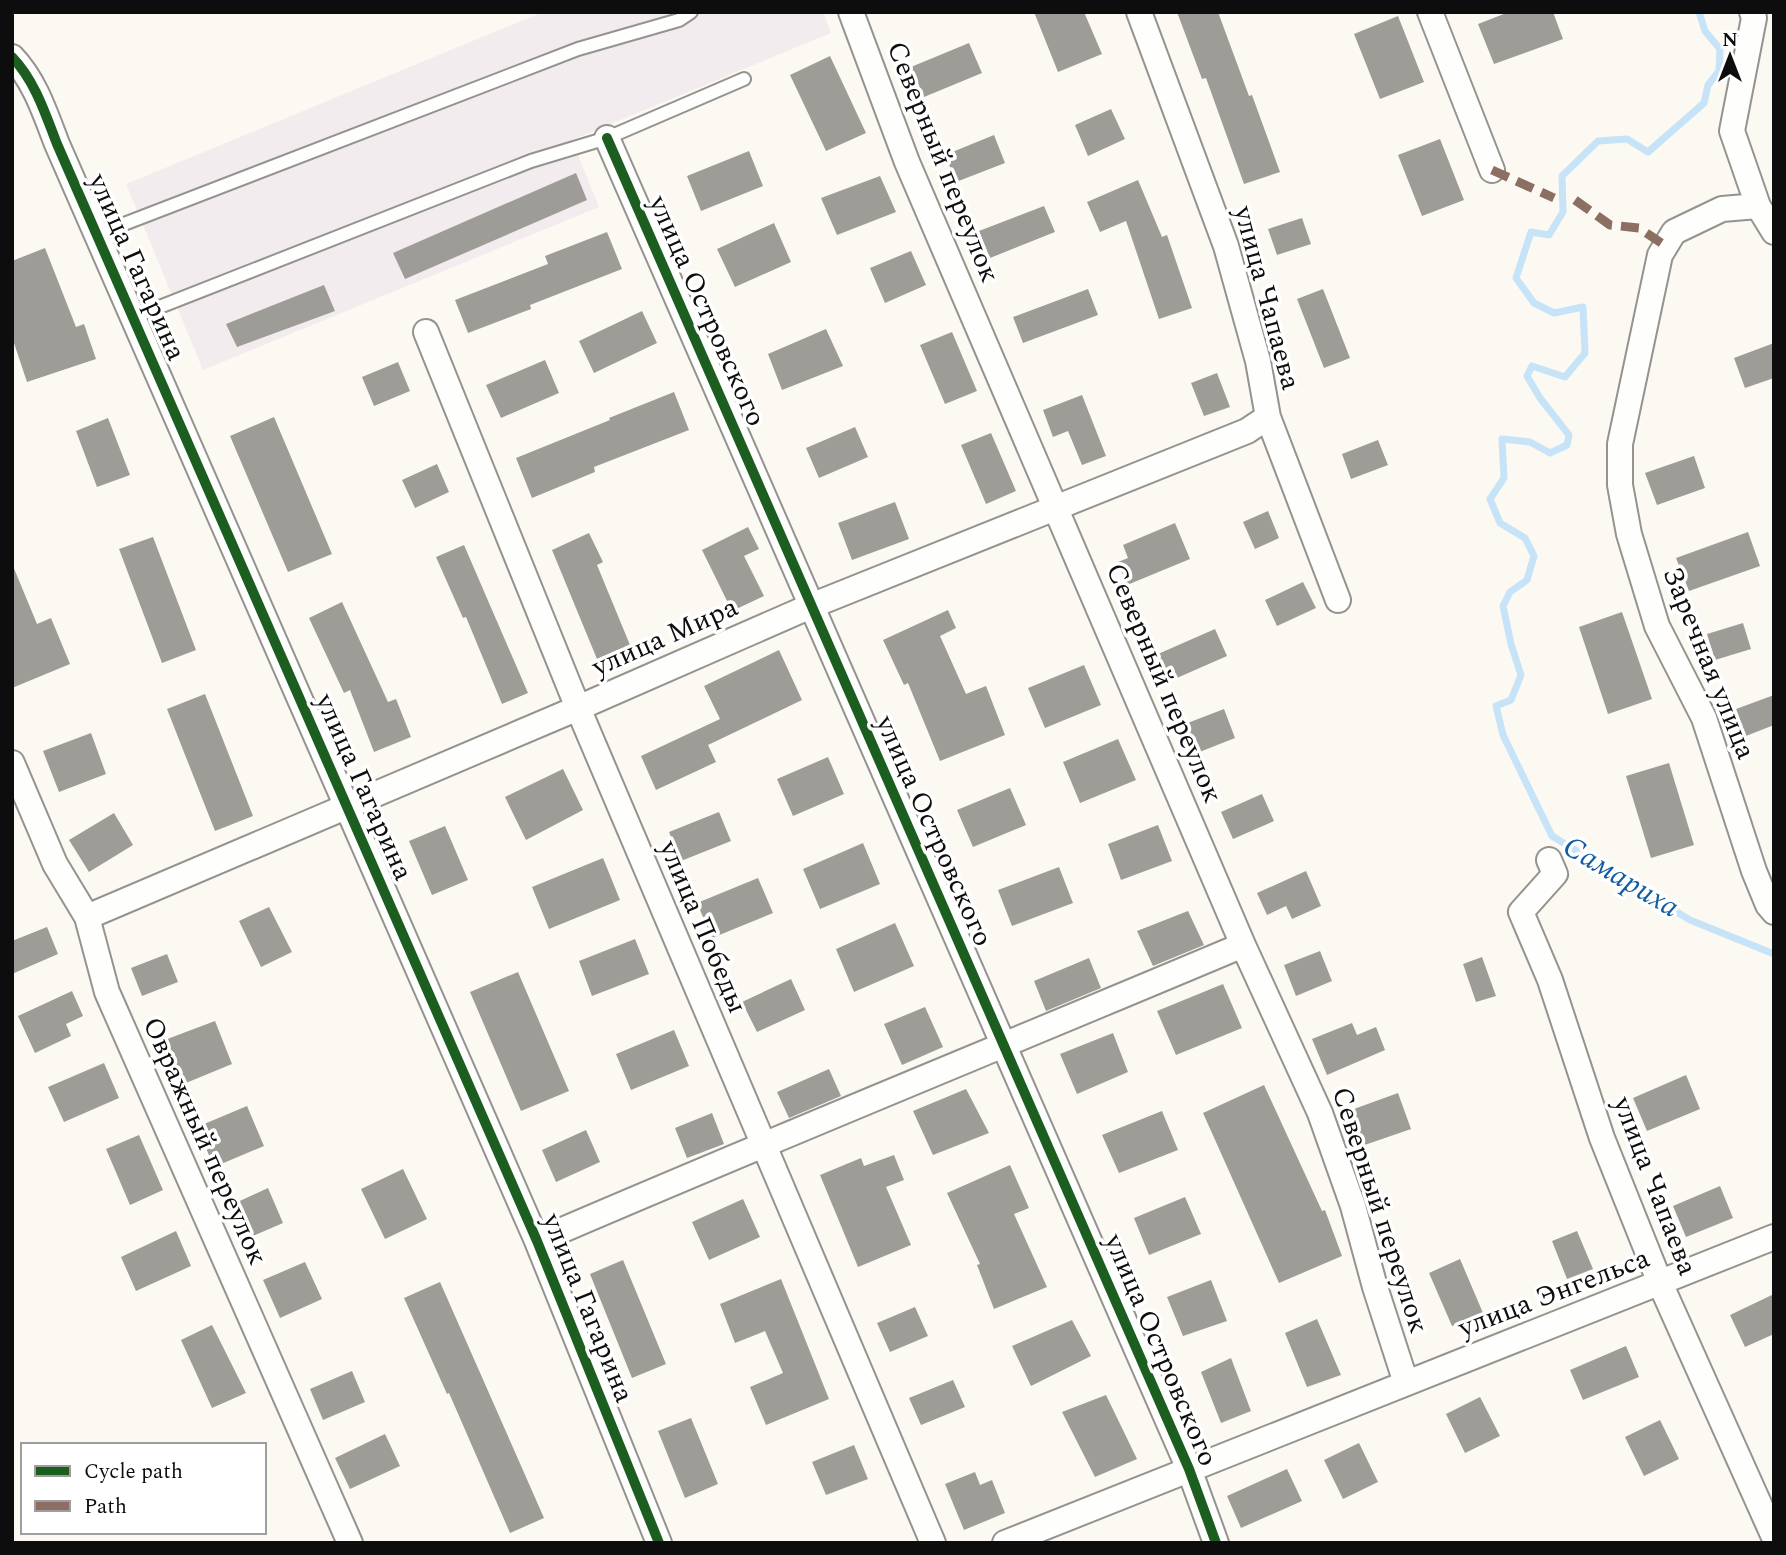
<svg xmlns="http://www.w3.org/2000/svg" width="1786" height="1555" viewBox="0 0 1786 1555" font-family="Spectral,serif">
<rect width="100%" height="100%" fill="#fbf9f1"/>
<path fill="#f3ecee" d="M543 12H823L831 33 572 140 599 207 203 370 126 184Z"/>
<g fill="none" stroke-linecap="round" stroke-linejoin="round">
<path stroke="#c6e3f7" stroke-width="7" d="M1699 12 1705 31 1720 49 1719 71 1708 85 1704 103 1648 152 1627 139 1598 141 1562 176 1563 212 1549 235 1531 232 1516 278 1534 303 1554 313 1583 307 1585 353 1565 377 1532 366 1527 376 1540 398 1569 435 1567 445 1550 453 1530 442 1502 439 1504 478 1490 499 1500 523 1525 538 1534 556 1527 580 1510 592 1503 606 1511 644 1521 675 1511 700 1496 706 1503 735 1552 836 1690 920 1774 954"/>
</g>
<path fill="#9e9c97" d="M1034 12H1084L1102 54 1058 72Z
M1177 12H1218L1249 96 1252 95 1280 172 1244 184 1206 78 1202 79Z
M1509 12H1553L1563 39 1494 64 1478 24Z
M1398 16 1424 82 1380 99 1354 34Z
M969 43 982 73 924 97 911 67Z
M830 56 866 133 826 151 790 75Z
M1111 109 1125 139 1088 156 1075 125Z
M994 135 1005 163 956 182 945 155Z
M1440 139 1464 200 1422 216 1398 155Z
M749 151 763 186 701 211 687 176Z
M576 173 587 200 405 279 393 253Z
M880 176 896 212 837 235 821 198Z
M1138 180 1162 237 1167 235 1192 308 1159 319 1126 221 1100 232 1087 202Z
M1044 206 1055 232 990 258 979 231Z
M1302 218 1311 244 1277 255 1268 229Z
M774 223 791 262 735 287 717 249Z
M607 232 622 269 530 305 531 309 468 333 455 300 548 264 545 256Z
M45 248 76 327 84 324 96 359 27 382 12 337V261Z
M911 251 926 285 885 303 870 268Z
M324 285 335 311 237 347 226 324Z
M1088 289 1098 315 1023 343 1013 317Z
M1323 289 1350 358 1324 368 1297 299Z
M642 311 657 343 594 373 579 341Z
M826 329 843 366 782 390 768 354Z
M952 332 977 391 945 404 920 345Z
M1774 343V378L1745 388 1734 358Z
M545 360 559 393 501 418 486 385Z
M398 362 410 391 374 406 362 377Z
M1217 373 1230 407 1204 416 1191 383Z
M674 392 689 430 594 467 595 472 532 498 516 458 610 420 609 418Z
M1082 395 1106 456 1082 465 1068 431 1053 437 1043 410Z
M274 417 332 554 288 572 230 436Z
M108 418 130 475 97 487 76 431Z
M855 427 868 457 819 478 806 448Z
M991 433 1016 491 986 504 961 445Z
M1378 440 1388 465 1351 479 1342 454Z
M1694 456 1705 488 1657 505 1645 473Z
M437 464 449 492 415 508 402 480Z
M895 502 909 539 852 560 838 523Z
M1268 511 1279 538 1255 549 1243 522Z
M1175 523 1190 559 1127 585 1118 562 1128 558 1123 545Z
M748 527 759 549 744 556 764 596 732 611 702 550Z
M1748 532 1760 566 1689 591 1676 558Z
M589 533 603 562 597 565 630 645 597 659 552 550Z
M153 537 196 650 162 663 119 549Z
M464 545 528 693 502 704 466 617 463 618 436 557Z
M13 566 37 624 51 618 70 664 12 688Z
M1303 582 1316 608 1277 626 1265 600Z
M342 602 388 702 396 699 411 737 374 752 350 690 344 693 309 618Z
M948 610 956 628 940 636 966 694 986 686 1005 735 940 761 908 683 904 685 883 640Z
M1622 612 1652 699 1608 714 1579 627Z
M1743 623 1751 649 1715 660 1707 634Z
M1215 629 1227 656 1170 681 1158 654Z
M779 650 802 700 708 745 716 762 656 790 641 756 720 719 704 686Z
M1084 665 1101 705 1045 728 1028 688Z
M205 694 253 816 215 831 167 709Z
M1774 695V725L1746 736 1736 709Z
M1224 709 1235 738 1197 753 1185 724Z
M91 733 106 774 59 792 43 751Z
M1118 739 1136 780 1080 803 1063 762Z
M828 757 844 794 793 816 777 779Z
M1669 763 1694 845 1651 858 1626 776Z
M563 769 583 810 526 840 505 797Z
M1010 788 1026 825 973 847 957 810Z
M1262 794 1274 821 1233 839 1221 812Z
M719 812 731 841 681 861 669 832Z
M114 813 133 845 89 872 69 840Z
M1158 825 1172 861 1121 880 1108 844Z
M445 826 468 880 432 895 409 841Z
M863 843 880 884 820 909 803 869Z
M603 858 620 900 549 929 532 887Z
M1059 867 1073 903 1012 926 998 890Z
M1306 871 1321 906 1292 919 1286 906 1267 915 1257 893Z
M758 878 773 913 712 938 697 903Z
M269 907 292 952 261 967 239 921Z
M1188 911 1204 945 1153 966 1137 931Z
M895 923 914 966 854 992 836 949Z
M47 927 58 954 12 974V941Z
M635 939 649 974 592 996 579 961Z
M1320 951 1332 981 1296 996 1284 965Z
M167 954 178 982 142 996 131 968Z
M1482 957 1496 996 1476 1002 1463 964Z
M1089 958 1101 988 1046 1011 1034 981Z
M518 972 569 1091 521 1111 470 992Z
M791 979 805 1010 757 1032 742 1002Z
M1223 984 1242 1028 1176 1055 1157 1011Z
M72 991 83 1016 66 1024 71 1036 35 1053 18 1016Z
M925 1007 943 1047 902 1065 884 1024Z
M215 1021 232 1064 181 1085 162 1041Z
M1352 1023 1357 1035 1376 1027 1385 1050 1327 1075 1312 1039Z
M674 1030 689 1066 631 1090 616 1054Z
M1113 1033 1128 1072 1077 1094 1060 1054Z
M104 1063 119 1098 64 1122 48 1087Z
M829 1069 841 1096 789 1118 777 1092Z
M1686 1075 1700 1109 1647 1131 1633 1098Z
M1264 1085 1322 1211 1325 1210 1342 1256 1279 1283 1203 1113Z
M966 1089 989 1133 933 1155 913 1111Z
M1398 1093 1411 1129 1356 1148 1343 1113Z
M247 1106 264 1146 214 1167 197 1127Z
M1162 1111 1178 1150 1119 1173 1102 1135Z
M712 1113 724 1144 687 1158 675 1128Z
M586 1130 600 1162 556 1182 542 1150Z
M139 1135 163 1190 130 1205 106 1149Z
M894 1155 904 1180 886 1187 911 1245 858 1267 820 1175 861 1158 864 1166Z
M1010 1165 1029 1208 1014 1214 1047 1287 994 1309 977 1265 980 1264 947 1193Z
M403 1169 427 1219 385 1239 361 1189Z
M1720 1186 1733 1218 1686 1237 1673 1206Z
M268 1188 283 1223 246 1239 231 1205Z
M1185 1197 1201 1234 1149 1255 1134 1218Z
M743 1199 760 1237 709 1260 692 1222Z
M176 1231 191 1266 136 1291 121 1257Z
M1577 1231 1593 1269 1567 1279 1552 1241Z
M1460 1259 1483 1313 1452 1326 1429 1273Z
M623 1260 666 1364 632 1378 590 1274Z
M305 1262 322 1299 280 1318 263 1280Z
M781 1279 829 1399 766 1425 750 1387 783 1373 765 1331 735 1343 720 1304Z
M1211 1280 1227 1321 1183 1336 1167 1297Z
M440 1282 544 1518 510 1533 449 1393 447 1394 404 1298Z
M1774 1294V1334L1745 1347 1730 1315Z
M915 1307 928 1336 890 1352 877 1323Z
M1317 1319 1341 1375 1307 1387 1285 1333Z
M1072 1320 1091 1356 1031 1386 1012 1346Z
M212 1325 246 1393 212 1408 181 1340Z
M1626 1346 1639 1377 1583 1400 1570 1370Z
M1231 1358 1251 1411 1221 1423 1201 1372Z
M352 1371 365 1402 323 1420 310 1389Z
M953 1380 965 1407 921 1425 909 1398Z
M1106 1395 1137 1459 1095 1477 1062 1412Z
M1480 1397 1500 1436 1465 1453 1446 1414Z
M691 1418 718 1484 685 1498 658 1431Z
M1660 1420 1679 1459 1644 1476 1625 1437Z
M385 1434 400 1466 350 1489 335 1458Z
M1359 1443 1378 1482 1343 1499 1324 1460Z
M854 1445 868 1479 826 1495 812 1462Z
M1287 1469 1302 1501 1241 1528 1227 1496Z
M975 1472 980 1485 992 1480 1005 1513 964 1530 945 1484Z"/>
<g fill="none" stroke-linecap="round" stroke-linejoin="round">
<defs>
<path id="lane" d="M98 234 578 49 679 20 691 12
M134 317 531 161 607 138 744 79"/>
<path id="street" d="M851 12 907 162 1243 945 1320 1113 1353 1206 1375 1287 1406 1383
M1139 12 1226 246 1258 361 1268 417 1338 600
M1430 12 1492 170
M1752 12 1754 18 1732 131 1758 206 1774 232
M12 57C35 81 45 113 57 144L537 1241 659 1543
M607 138 1189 1469 1216 1543
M1758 206 1722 209 1674 232 1660 255 1620 444V485L1629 534 1657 626 1704 718 1754 871 1768 905 1774 912
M426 332 578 708 933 1543
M12 763 55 864 87 917 107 992 350 1543
M1549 860 1555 874 1521 912 1550 980 1602 1138 1660 1283 1774 1537
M87 917 578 708 811 606 1247 431 1268 417
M537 1241C771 1140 1008 1044 1243 945
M1005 1543 1774 1237"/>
</defs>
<use href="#lane" stroke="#949390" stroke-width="16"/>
<use href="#street" stroke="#949390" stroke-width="28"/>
<use href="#lane" stroke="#fefefd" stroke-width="12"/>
<use href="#street" stroke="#fefefd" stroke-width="24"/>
<path stroke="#8d6e63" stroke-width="9" stroke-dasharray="18 9" stroke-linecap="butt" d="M1492 170 1554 198
M1575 200 1610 225 1639 228 1666 246"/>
<defs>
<path id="cycleway" d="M12 57C35 81 45 113 57 144L537 1241 659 1543
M607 138 1189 1469 1216 1543"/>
</defs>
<use href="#cycleway" stroke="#fff" stroke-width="15"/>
<use href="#cycleway" stroke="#1b5e20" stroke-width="10"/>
</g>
<g text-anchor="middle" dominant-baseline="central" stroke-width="7" stroke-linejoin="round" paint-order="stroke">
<g font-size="28" fill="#0d0d0d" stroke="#fff">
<text transform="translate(943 162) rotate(68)">Северный переулок</text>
<text transform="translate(137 267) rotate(66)">улица Гагарина</text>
<text transform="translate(1267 298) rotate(75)">улица Чапаева</text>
<text transform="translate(707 311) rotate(66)">улица Островского</text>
<text transform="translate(665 637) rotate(-24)">улица Мира</text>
<text transform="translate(1709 663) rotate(68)">Заречная улица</text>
<text transform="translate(1164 683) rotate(67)">Северный переулок</text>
<text transform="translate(364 787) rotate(66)">улица Гагарина</text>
<text transform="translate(934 831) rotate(66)">улица Островского</text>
<text transform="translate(703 927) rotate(67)">улица Победы</text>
<text transform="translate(205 1141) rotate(66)">Овражный переулок</text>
<text transform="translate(1655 1186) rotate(69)">улица Чапаева</text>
<text transform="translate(1380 1210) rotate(72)">Северный переулок</text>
<text transform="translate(1554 1293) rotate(-21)">улица Энгельса</text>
<text transform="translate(588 1308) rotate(68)">улица Гагарина</text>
<text transform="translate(1161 1350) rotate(67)">улица Островского</text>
</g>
<g font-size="30" font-style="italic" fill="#115da4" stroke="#fff">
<text transform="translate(1621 877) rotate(31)">Самариха</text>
</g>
</g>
<rect width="1786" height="1555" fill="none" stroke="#0d0d0d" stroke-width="28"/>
<rect x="21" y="1443" width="245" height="91" fill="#ffffff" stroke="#9e9e9e" stroke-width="2"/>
<rect x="35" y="1466" width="35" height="10" fill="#1b5e20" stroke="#9e9e9e" stroke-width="2"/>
<text x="84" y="1478" font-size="21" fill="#0d0d0d">Cycle path</text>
<rect x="35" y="1501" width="35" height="10" fill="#8d6e63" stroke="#9e9e9e" stroke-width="2"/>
<text x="84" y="1513" font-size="21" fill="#0d0d0d">Path</text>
<g transform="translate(1730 56)" stroke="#ffffff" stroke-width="5" paint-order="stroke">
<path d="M0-5L12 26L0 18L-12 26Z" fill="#0d0d0d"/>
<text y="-10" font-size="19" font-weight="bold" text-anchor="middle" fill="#0d0d0d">N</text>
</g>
</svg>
